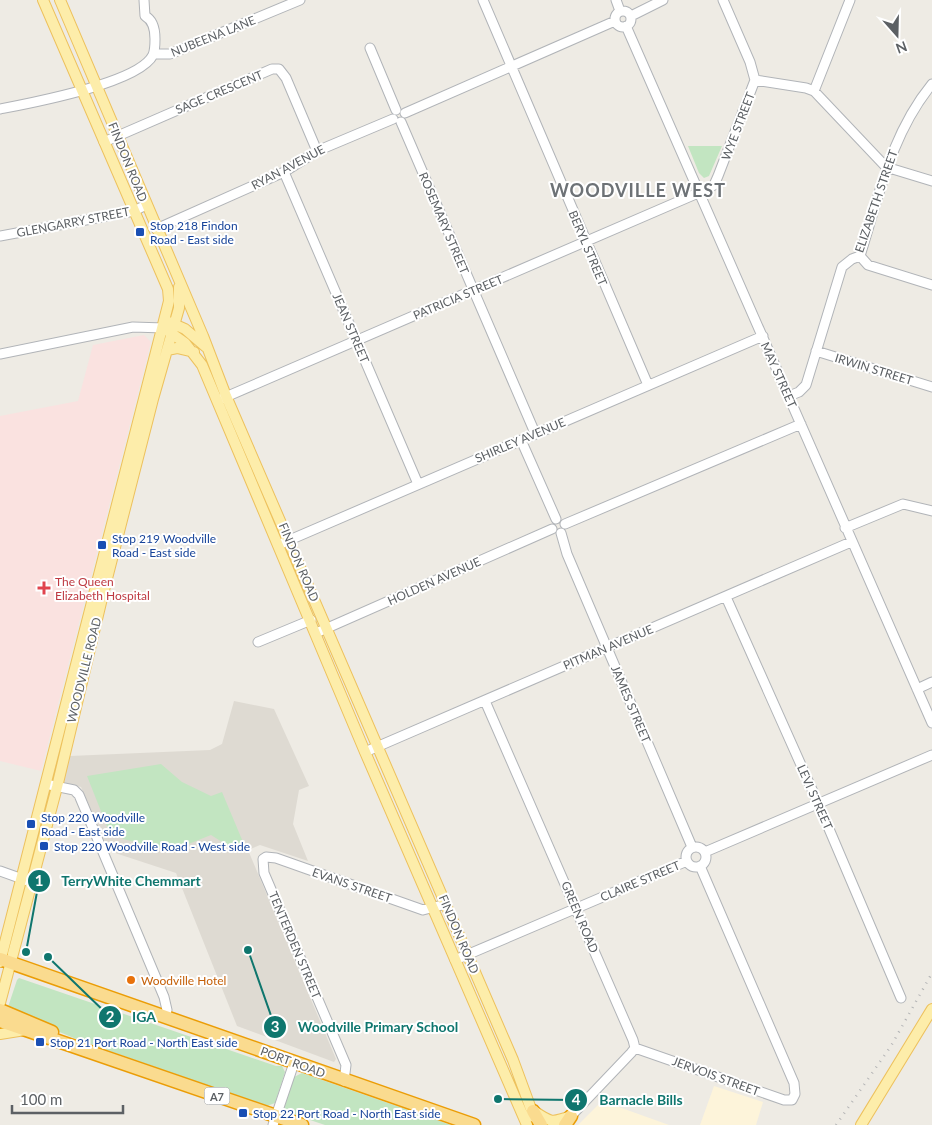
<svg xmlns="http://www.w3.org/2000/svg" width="932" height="1125" viewBox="0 0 932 1125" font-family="Lato,sans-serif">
<rect width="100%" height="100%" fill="#eeebe4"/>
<path fill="#fdf4da" d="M714 1086 763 1102 756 1125H700Z
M602 1101 669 1125H578Z"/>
<path fill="#dedad2" d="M234 701 274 709 309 786 299 790 293 824 308 861 260 845 248 850 336 1059 334 1062 237 1026 176 873 109 851 81 787 63 782 70 756 210 750 222 744Z"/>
<path fill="#fae2e0" d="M144 335 151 342 41 771 0 761V416L78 401 93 345Z"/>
<path fill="#c2e5c1" d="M688 146H722L709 176 704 178 699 173Z
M161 764 182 782 211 796 222 792 243 842 230 847 211 835 171 851 123 839 119 831 110 834 87 776Z
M19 978 276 1066H282L285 1072 275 1103 267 1106 81 1041 7 1010 17 980Z
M302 1073 451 1125H325L286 1112 284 1108 294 1077Z"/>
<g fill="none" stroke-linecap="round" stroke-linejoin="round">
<defs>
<path id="minor" d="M483 0 648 385
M616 0 620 11
M723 0 750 62 755 80 806 88 814 91 886 167 932 181
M615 19a8 8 0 1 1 16 0a8 8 0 1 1-16 0Z
M631 16 663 0
M626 26 932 723
M370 48 396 110
M154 54H170L300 0
M814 91 850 0
M0 109C31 103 139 83 153 55 155 50 155 44 155 39 155 31 153 20 145 16L144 0
M405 113 615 21
M401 122 535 433
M104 142 272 69H279L286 78 317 151
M284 172 418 484
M156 229 284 172 317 151 393 119
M0 236 134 211 146 205
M860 256 868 265 932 285
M816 351 932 387
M0 354 133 327 164 328
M789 396 799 392 806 385 842 267 852 259 860 256C879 196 891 134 932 84
M221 399 705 190 714 185 718 176 755 80
M521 440 556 519
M565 524 801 424
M845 528 903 504 932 511
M561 533 567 554 692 847
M278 545 763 336
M726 597 818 803 901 998
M316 633 552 529
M258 642 311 620
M917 689 932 682
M485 701 633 1040 635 1048 631 1053 571 1116
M365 752 851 542
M50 785 74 790 79 795 164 997 167 1010 165 1016
M686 857a10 10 0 1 1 20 0a10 10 0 1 1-20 0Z
M705 852 932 755
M0 871 28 881
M455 960 687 861
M635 1048 784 1100H792L795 1094 794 1083 700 866
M344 1081 346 1065 264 873 263 859 266 857 276 858 423 910 446 904
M273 1125 294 1063"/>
<path id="major" d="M60 0 203 336 226 396 513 1060 534 1117
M169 322 185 329 206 347
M164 328 185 343 202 365 365 752 527 1125
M167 350 177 348 194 352
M0 962 169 301 168 289 43 0
M0 1003 57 787 103 594 153 399 179 308V287
M0 1034 25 1030
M534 1111C551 1123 552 1123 571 1116
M861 1125 932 1009"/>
<path id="highway" d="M0 959 474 1125
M0 1010 52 1032
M0 1021 302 1125
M533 1111 541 1125
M565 1125 571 1116"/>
</defs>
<use href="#minor" stroke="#b1b4b8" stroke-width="11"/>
<use href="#major" stroke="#edc15d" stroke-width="12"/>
<use href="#highway" stroke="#eb9d06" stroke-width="15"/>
<use href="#minor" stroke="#fff" stroke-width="9"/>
<use href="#major" stroke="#fdedaa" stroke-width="10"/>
<use href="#highway" stroke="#fadb8f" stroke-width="12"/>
<path stroke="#b2b3b4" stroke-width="2.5" stroke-dasharray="1 6" stroke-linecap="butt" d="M836 1125 891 1046 932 973"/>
</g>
<g fill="#1a4fb4" stroke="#fff" stroke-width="2">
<rect x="135" y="227" width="10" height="10" rx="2.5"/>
<rect x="97" y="540" width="10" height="10" rx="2.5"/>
<rect x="26" y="819" width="10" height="10" rx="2.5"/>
<rect x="39" y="841" width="10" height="10" rx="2.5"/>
<rect x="35" y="1037" width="10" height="10" rx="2.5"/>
<rect x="238" y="1108" width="10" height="10" rx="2.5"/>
</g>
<path fill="#e0444e" stroke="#fff" stroke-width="2" d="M41.5 580.5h5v5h5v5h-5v5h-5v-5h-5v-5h5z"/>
<circle fill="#e8710a" stroke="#fff" stroke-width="2" cx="131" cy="980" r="5"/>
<g text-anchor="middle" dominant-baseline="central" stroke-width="4" stroke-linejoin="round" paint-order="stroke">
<rect fill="#fff" stroke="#8d9092" stroke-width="1" x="204.5" y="1087.5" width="25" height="17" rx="4"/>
<g font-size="11" font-weight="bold" fill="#5c6064">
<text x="217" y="1096">A7</text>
</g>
<g font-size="12" fill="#5c6064" stroke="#fff">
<text transform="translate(213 36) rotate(-22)">NUBEENA LANE</text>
<text transform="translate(219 92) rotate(-23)">SAGE CRESCENT</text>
<text transform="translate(738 126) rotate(-69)">WYE STREET</text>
<text transform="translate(128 162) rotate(68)">FINDON ROAD</text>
<text transform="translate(288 167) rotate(-28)">RYAN AVENUE</text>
<text transform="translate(876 201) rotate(-71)">ELIZABETH STREET</text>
<text transform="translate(73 222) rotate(-11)">GLENGARRY STREET</text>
<text transform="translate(444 223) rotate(67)">ROSEMARY STREET</text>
<text transform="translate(588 248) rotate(67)">BERYL STREET</text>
<text transform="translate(458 297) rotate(-23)">PATRICIA STREET</text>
<text transform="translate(351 328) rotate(67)">JEAN STREET</text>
<text transform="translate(874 369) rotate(17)">IRWIN STREET</text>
<text transform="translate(779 375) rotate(66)">MAY STREET</text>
<text transform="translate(520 440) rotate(-23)">SHIRLEY AVENUE</text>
<text transform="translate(299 562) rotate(67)">FINDON ROAD</text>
<text transform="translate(434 581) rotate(-24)">HOLDEN AVENUE</text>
<text transform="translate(608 647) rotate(-23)">PITMAN AVENUE</text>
<text transform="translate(84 670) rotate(-76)">WOODVILLE ROAD</text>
<text transform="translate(631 704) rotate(67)">JAMES STREET</text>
<text transform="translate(815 797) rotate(66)">LEVI STREET</text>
<text transform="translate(640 881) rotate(-23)">CLAIRE STREET</text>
<text transform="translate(352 885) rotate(19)">EVANS STREET</text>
<text transform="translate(580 917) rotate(67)">GREEN ROAD</text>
<text transform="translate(459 934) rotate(67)">FINDON ROAD</text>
<text transform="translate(295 945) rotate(67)">TENTERDEN STREET</text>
<text transform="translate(293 1062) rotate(20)">PORT ROAD</text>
<text transform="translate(716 1076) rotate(20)">JERVOIS STREET</text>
</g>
<g font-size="12" fill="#164399" stroke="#fff" text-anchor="start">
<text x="150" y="225">Stop 218 Findon<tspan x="150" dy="14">Road - East side</tspan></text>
<text x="112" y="538">Stop 219 Woodville<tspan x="112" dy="14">Road - East side</tspan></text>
<text x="41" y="817">Stop 220 Woodville<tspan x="41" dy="14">Road - East side</tspan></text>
<text x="54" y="846">Stop 220 Woodville Road - West side</text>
<text x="50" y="1042">Stop 21 Port Road - North East side</text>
<text x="253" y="1113">Stop 22 Port Road - North East side</text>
</g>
<g font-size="12" fill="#be3a42" stroke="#fff" text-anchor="start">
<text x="55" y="581">The Queen<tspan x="55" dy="14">Elizabeth Hospital</tspan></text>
</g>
<g font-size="12" fill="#c56008" stroke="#fff" text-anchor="start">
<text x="141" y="980">Woodville Hotel</text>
</g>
<g font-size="18" font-weight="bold" letter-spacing="1" fill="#6d7276" stroke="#fff">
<text x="638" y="190">WOODVILLE WEST</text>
</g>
</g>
<path fill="none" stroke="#0f766e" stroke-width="2" d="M26 952L39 881M48 957L110 1017M248 950L275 1027M498 1099L576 1100"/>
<g fill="#0f766e" stroke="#fff" stroke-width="2">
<circle cx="26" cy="952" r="5"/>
<circle cx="48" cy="957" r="5"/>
<circle cx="248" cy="950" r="5"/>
<circle cx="498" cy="1099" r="5"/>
<circle cx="39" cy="881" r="12"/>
<circle cx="110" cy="1017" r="12"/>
<circle cx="275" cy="1027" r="12"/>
<circle cx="576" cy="1100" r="12"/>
</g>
<g font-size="15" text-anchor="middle" font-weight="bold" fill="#fff">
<text x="39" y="886">1</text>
<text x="110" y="1022">2</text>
<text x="275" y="1032">3</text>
<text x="576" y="1105">4</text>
</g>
<g font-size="14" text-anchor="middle" font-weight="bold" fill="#0f766e" stroke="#fff" stroke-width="4" stroke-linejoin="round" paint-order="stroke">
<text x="131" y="886">TerryWhite Chemmart</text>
<text x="144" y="1022">IGA</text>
<text x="378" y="1032">Woodville Primary School</text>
<text x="641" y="1105">Barnacle Bills</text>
</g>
<g transform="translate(897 35) rotate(160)" stroke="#ffffff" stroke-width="4" paint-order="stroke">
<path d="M0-4L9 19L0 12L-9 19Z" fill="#5c6064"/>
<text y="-8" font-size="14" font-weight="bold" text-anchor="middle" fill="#5c6064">N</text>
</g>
<path d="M12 1105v8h111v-8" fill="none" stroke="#5c6064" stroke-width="2.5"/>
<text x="20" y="1105" font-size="15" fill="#5c6064" stroke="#ffffff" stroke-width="4" paint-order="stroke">100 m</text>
</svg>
